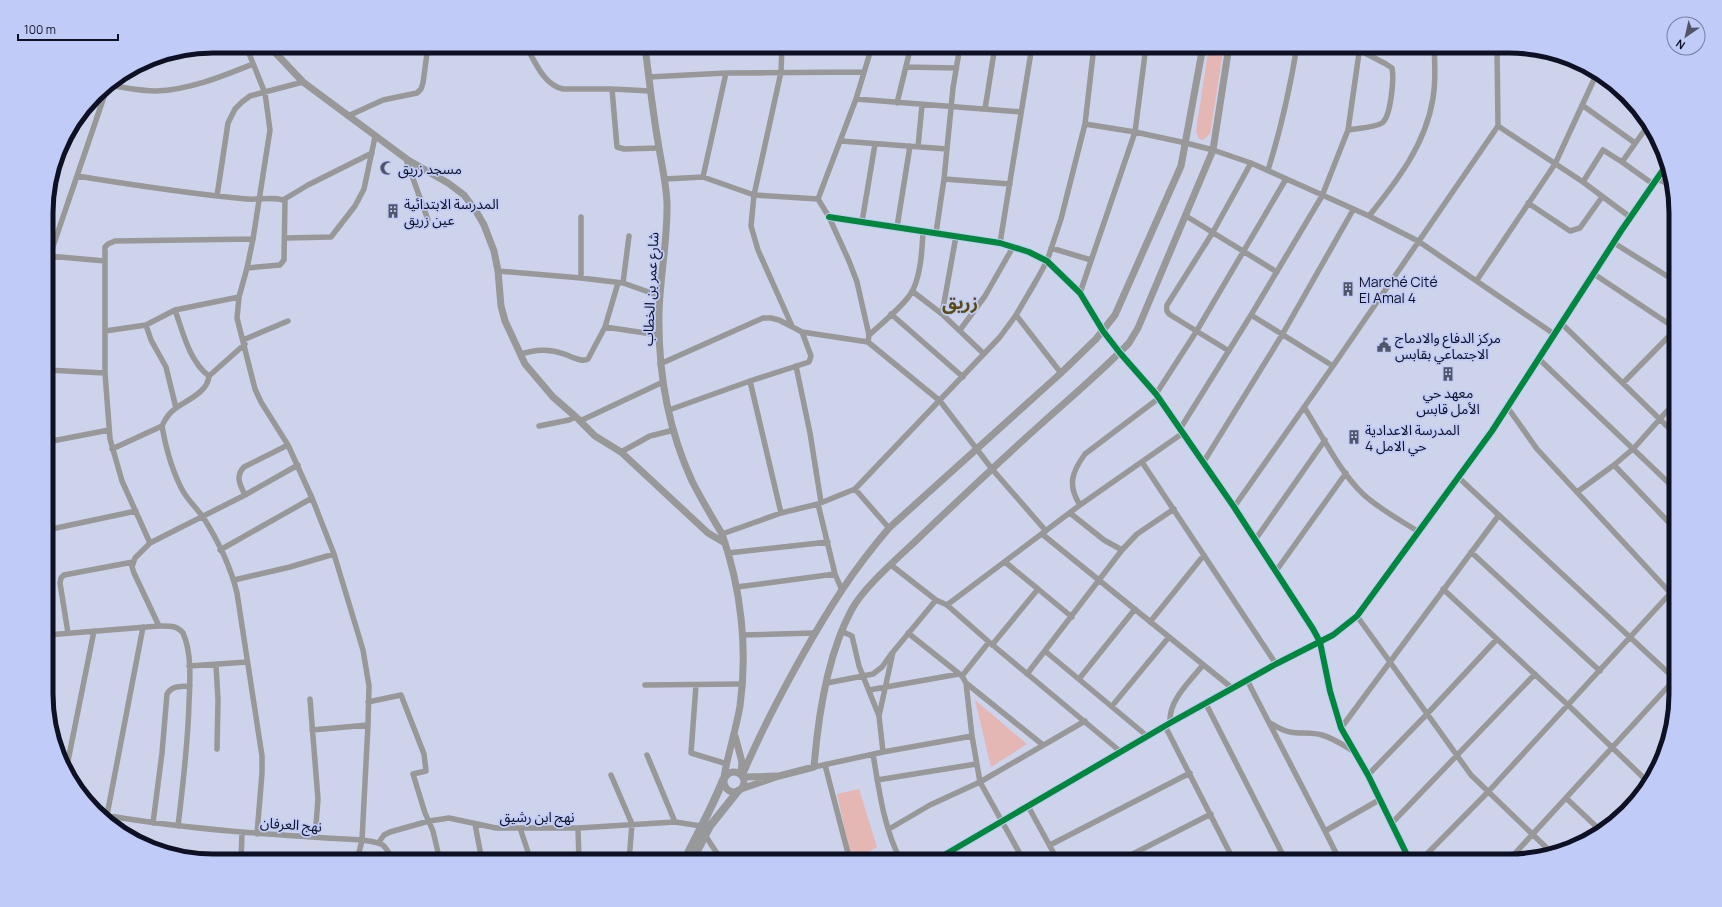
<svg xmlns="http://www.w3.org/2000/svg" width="1722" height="907" viewBox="0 0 1722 907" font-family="Manrope,'Noto Sans Arabic',sans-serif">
<rect width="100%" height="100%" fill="#cdd3ea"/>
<path fill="#e4b6b4" d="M1209 46H1224L1210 134 1203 140 1199 139 1196 131Z
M975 700 1027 744 991 767Z
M859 789 877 847 854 860 850 853 837 794Z"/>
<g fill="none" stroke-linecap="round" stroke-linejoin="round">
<path stroke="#979897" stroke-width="5.5" d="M246 46 265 93 270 130 253 239 247 268 239 297 237 318 255 389 261 402 288 445 312 498 334 554 363 650 369 686 368 725 362 840 357 861
M526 46C535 62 544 85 563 89H612L650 91
M782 46 781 72 754 195 751 226 758 250 792 326
M906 67 956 68
M1595 76 1630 100
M649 77 726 73 864 72
M108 85C123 87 140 91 156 91 189 90 223 76 253 64
M612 89 617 147 624 149 659 148
M856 99 1021 112
M897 103 911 46
M1582 105 1635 143
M985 109 995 46
M348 116 383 100 417 93 421 89 423 83 428 46
M1085 124 1135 132 1186 143 1213 150 1251 163 1369 216 1418 241 1554 334
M1649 124 1622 162 1653 184
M1498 126 1583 182 1630 217
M1348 130C1358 128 1374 128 1382 123 1391 117 1394 78 1392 68L1386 64 1359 50
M841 141 947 149
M918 147 922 105
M408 160 407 162 428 220
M1268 170C1281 129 1290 88 1297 46
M77 176C133 185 190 194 247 199 258 200 276 196 285 201L284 260 280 265 247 268
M703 177 726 73
M665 179 703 177 754 195 818 199
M944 179 1010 184
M1657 179 1673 186
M1583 182 1603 150 1622 162
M217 196 228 123 235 109 242 102 250 96 303 82
M818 199 856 99 872 46
M818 199 829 217 849 261 857 282 869 335 868 342
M283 200 308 185 372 153
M1528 203 1570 231 1580 228 1602 197
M1186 216 1277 272
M1369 216C1397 181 1426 144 1433 98 1436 81 1435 63 1434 46
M581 217V278
M829 217 1000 243 1029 252 1047 261 1080 293 1103 331 1120 353 1156 394 1234 507 1313 629 1320 642 1330 691 1341 728 1368 775 1410 861
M862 222 875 144
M897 227 910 146
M936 233 944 179 953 88 960 46
M286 238 331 237 355 206 364 189 375 137
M1000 243 1032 46
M1614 243 1675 281
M1051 248 1091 260
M49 256 105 261
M47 264 108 85
M498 271 581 278 623 283 660 296
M1594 274 1675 328
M1477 280 1555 164 1597 73
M623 283 629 236
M912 291 942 314 984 354
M1080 293 1135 132 1146 46
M175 310C183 332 189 361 209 376
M891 314 963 377
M942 314 956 236
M1016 315 1061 373
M1251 315 1333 366
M1561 323 1675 434
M146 325 151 340 166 367 176 408
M605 327 659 335
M960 330 985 296 1013 247
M105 331 146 325 175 310 239 297
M869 335C881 324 906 304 913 290 921 273 922 250 923 232
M243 340 288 321
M1229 351 1172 316C1167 313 1166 311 1167 305L1213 232 1251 163
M520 354C536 350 548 348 564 354 571 356 582 363 588 359L605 327 618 283
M1539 359 1675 489
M660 364 763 318H771L779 320 802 332 868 342 940 401 992 469 1046 531
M796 366 810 433 821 502
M47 370 105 373
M750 381 781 513
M1623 383 1675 330
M1156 394 1196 332 1286 179
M1675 402 1634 448 1614 465 1676 530
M1304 407C1322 435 1339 471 1363 494 1379 509 1400 520 1419 532
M1508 408 1537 449 1676 599
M669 410 750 381 809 362 811 356 802 332
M580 421 663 382
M162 426C166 449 172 472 184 493 190 502 197 509 203 517 217 539 231 568 237 593L262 756V773L257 834
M539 426 569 420 576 417
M1180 429 1251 315 1322 196 1348 130 1360 46
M47 442 109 430
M112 449 162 426C165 419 169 413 176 408 187 400 208 392 209 376L245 344
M621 452 650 436 674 430
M1142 462 1276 664
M1203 463 1282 335 1353 210
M1459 478 1676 680
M855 489 889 528
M1577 492 1614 465
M245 495C240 485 235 476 244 467L288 445
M818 504 835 574 841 588
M1080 505C1067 485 1072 472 1085 454L1159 398
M1234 507 1333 366 1498 126 1497 46
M1070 513 1104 540 1122 550
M47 530 136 511
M722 534 781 513 818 504 855 489 1000 337 1016 315 1036 281 1047 261 1061 219 1085 124 1094 46
M1042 534 1232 688
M1255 540 1325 440
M150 543 122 481 110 439 105 373V247L108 244 115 241 253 239
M220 550 312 498
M1471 552 1600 671
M728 553 828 542
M1005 562 1038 589
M891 565 936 600 947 605 989 642 1121 752
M1276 571 1346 473
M234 580 290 567 334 554
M737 587 835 574
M1443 589 1568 705 1649 783
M947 605 1080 505 1183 433
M1357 616 1471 775 1553 854
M1150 622 1204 555
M159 626 134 573 132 567 135 558 150 543 245 495 298 465
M841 631 852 636 859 666 879 716
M68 633 60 583 61 578 64 575 133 562
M908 633 962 676 966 683 972 736 980 782 1024 861
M47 635 159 626C168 626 177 625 183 633 192 653 190 681 189 703 188 744 183 785 178 826
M742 635 814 633
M992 645 1038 589 1072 617
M1045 651 1147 736
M216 665 218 700 217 749
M189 666 247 662
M1027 674 1122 550 1137 534 1174 509
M962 676 989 642
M1079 679 1135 609
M1247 680 1325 831
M827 683 873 674 882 667 892 653
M966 683 1043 745
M645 685 742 684
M696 685 691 753 727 764
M869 690 959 674
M310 699 318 799 315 837
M368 702 401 695 424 754 426 771 413 774 425 813 433 831 440 861
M1206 704 1286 861
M1112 706 1169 637
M1170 723C1168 701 1190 681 1203 665
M1270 723C1277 727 1283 731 1290 732 1301 734 1311 732 1322 735 1333 738 1343 745 1353 751
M1165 726 1234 861
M1341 728 1499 515
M312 730 368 725
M883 752 879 716 893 652 936 600
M873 754C879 790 884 829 901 861
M647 755 675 822
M825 765 850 861
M814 767 883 752 972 736
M66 771 94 631
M611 775 632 824 629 861
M1368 775 1428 713 1497 639
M877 780 976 764
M1566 798 1602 832
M1028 806 1058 861
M104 815C190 830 276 835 362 840 383 843 384 842 393 861
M107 815 143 627
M153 823 162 753 167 694C172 685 181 687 190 686
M475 824 482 861
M1391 824 1535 674
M520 828 531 861
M578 828 579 861
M889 829 930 805 980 782 1085 721
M705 835 722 861
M379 842 384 835 390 832 429 821 449 818 496 828H578L675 822 701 826
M1050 845 1190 773
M241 861 242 833
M934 861 1170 723 1276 664 1333 635 1357 616 1492 431 1621 231 1665 167
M1119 861 1211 814
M1340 861 1325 831 1379 800
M1420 861 1488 792 1676 587
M1508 861 1675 679"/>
<path stroke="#979897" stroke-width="7" d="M269 46 303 82 408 160 448 183 464 195 476 211 484 225 494 251 498 271 501 306 505 321 525 364 553 397 576 417 595 436 621 452 708 533 725 543
M645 46C649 80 653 114 659 148 662 166 666 183 667 202 668 239 660 276 659 313 658 370 668 429 692 481 701 499 712 517 722 534 741 588 748 649 740 706 736 730 728 753 724 777
M735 736 742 762 741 773
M724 782a10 10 0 1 1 20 0a10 10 0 1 1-20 0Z
M742 776C760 733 779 697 802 656 829 608 853 570 889 528L1061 373 1096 339 1115 315 1181 166 1203 46
M743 777 777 776
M741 789 779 776 814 767C818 717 828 653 852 609 866 584 904 553 925 532 963 496 1001 460 1040 425 1070 398 1101 372 1129 343L1138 328 1213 150 1229 46"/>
<path stroke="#97989a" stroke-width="8" d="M684 861C697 834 712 808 723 780
M692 861 710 826 738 791"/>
<defs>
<path id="cycleway" d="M829 217 1000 243 1029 252 1047 261 1080 293 1103 331 1120 353 1156 394 1234 507 1313 629 1320 642 1330 691 1341 728 1368 775 1410 861
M934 861 1170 723 1276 664 1333 635 1357 616 1492 431 1621 231 1665 167"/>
</defs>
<use href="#cycleway" stroke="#c0cbf7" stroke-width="8"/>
<use href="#cycleway" stroke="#00873e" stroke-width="6"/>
</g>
<defs>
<symbol id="mosque-bare" viewBox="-9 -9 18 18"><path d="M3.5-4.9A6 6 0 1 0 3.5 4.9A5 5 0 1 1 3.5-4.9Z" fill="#515569" stroke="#c0cbf7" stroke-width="2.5" paint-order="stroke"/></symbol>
<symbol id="building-bare" viewBox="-9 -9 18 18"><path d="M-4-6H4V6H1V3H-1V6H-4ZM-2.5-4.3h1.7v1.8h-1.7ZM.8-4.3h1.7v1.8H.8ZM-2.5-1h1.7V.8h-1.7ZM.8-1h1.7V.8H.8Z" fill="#515569" stroke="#c0cbf7" stroke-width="2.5" paint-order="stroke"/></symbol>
<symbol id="civic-bare" viewBox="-9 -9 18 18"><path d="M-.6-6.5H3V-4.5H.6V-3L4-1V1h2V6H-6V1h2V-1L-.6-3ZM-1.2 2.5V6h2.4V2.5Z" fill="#515569" stroke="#c0cbf7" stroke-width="2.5" paint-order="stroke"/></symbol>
</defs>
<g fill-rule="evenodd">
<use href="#mosque-bare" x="377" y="158" width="20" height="20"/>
<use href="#building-bare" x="383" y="201" width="20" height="20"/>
<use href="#building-bare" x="1338" y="279" width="20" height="20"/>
<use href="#civic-bare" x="1374" y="335" width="20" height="20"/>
<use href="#building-bare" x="1438" y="364" width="20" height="20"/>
<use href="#building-bare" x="1344" y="427" width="20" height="20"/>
</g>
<g text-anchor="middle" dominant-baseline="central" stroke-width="3.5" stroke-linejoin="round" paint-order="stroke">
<g font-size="14" fill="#0e1124" stroke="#c0cbf7" text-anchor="start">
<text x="398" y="168">مسجد زريق</text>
<text x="404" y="203">المدرسة الابتدائية<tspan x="404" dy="16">عين زريق</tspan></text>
<text x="1359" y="281">Marché Cité<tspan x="1359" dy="16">El Amal 4</tspan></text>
<text x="1395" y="337">مركز الدفاع والادماج<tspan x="1395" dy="16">الاجتماعي بقابس</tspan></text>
<text x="1448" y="392" text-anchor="middle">معهد حي<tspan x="1448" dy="16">الأمل قابس</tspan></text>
<text x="1365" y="429">المدرسة الاعدادية<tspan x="1365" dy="16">حي الامل 4</tspan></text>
</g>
<g font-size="14" fill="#0e1124" stroke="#c0cbf7">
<text transform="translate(650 289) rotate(-87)">شارع عمر بن الخطاب</text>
<text x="537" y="816">نهج ابن رشيق</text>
<text transform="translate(291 824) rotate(4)">نهج العرفان</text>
</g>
<g font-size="18" font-weight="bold" fill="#5a4b0b" stroke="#c0cbf7">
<text x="960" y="302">زريق</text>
</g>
</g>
<path d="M0 0H1722V907H0ZM213 53H1509A160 160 0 0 1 1669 213V694A160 160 0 0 1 1509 854H213A160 160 0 0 1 53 694V213A160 160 0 0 1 213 53Z" fill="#c0cbf7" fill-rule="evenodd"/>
<path fill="none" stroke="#0e1124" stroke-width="5" d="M213 53H1509A160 160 0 0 1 1669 213V694A160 160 0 0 1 1509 854H213A160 160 0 0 1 53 694V213A160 160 0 0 1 213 53Z"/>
<g transform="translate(1686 36) rotate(214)"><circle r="19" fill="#c0cbf7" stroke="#7981a3"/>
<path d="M0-3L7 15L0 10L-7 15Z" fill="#515569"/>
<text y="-6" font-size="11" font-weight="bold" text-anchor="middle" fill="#0e1124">N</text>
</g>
<path d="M18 34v6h100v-6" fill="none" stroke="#0e1124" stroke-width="2"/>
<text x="24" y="34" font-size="12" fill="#0e1124" stroke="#c0cbf7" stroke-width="3" paint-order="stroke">100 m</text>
</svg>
